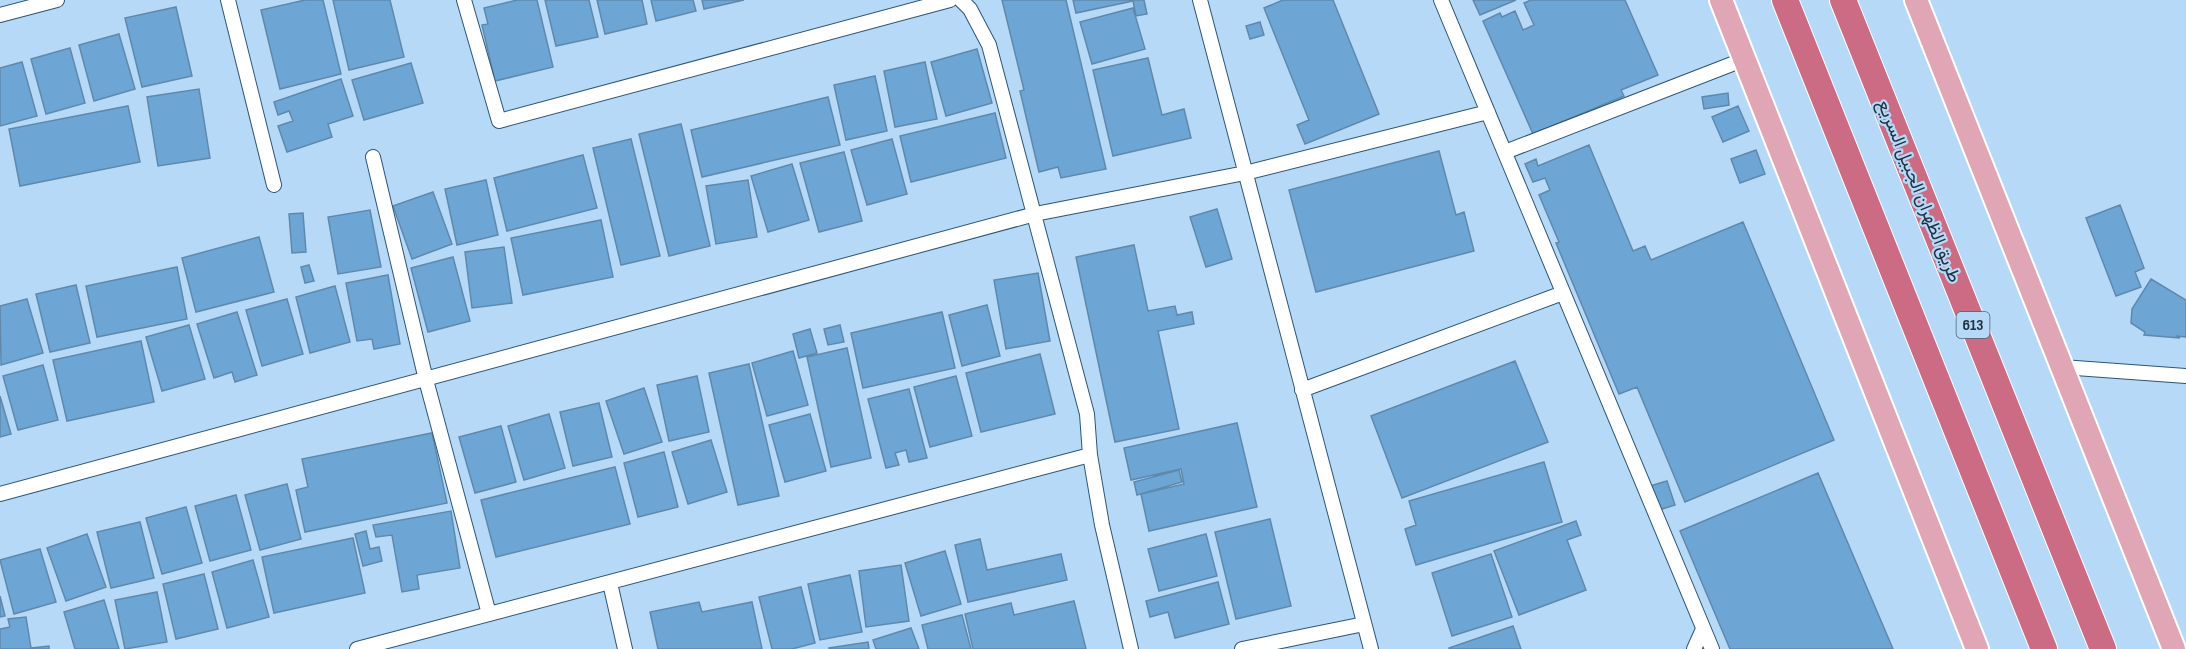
<svg xmlns="http://www.w3.org/2000/svg" width="2186" height="649" viewBox="0 0 2186 649" font-family="'Sofia Sans Condensed',Vazirmatn,sans-serif">
<rect width="100%" height="100%" fill="#b6d9f8"/>
<path fill="#6da6d4" stroke="#5f89ac" stroke-width="1.5" d="M305 0H323L341 74 280 89 261 10Z
M333 0H390L404 57 349 70Z
M517 0H537L553 67 495 81 482 25 488 24 484 8Z
M545 0H589L598 37 556 46Z
M597 0H642L647 24 605 34Z
M651 0H693L696 11 656 21Z
M702 0H744L704 9Z
M1002 0H1066L1106 169 1061 178 1058 167 1039 172 1020 91 1024 90Z
M1073 0H1144L1147 14 1136 16 1133 1 1076 13Z
M1283 0H1333L1379 114 1305 144 1297 125 1309 120 1264 8Z
M1473 0H1516L1480 15Z
M1531 0H1625L1658 75 1621 90 1624 96 1533 134 1483 21 1500 13 1502 17 1515 11 1523 30 1534 25 1524 3Z
M176 7 192 76 142 87 125 18Z
M1133 8 1145 49 1092 64 1080 22Z
M1260 22 1264 35 1250 39 1246 26Z
M119 34 135 89 94 101 79 45Z
M70 48 85 103 46 114 31 59Z
M977 49 992 103 946 116 931 62Z
M1148 58 1162 115 1184 109 1191 138 1113 156 1093 70Z
M22 62 37 116 0 126V68Z
M925 62 937 119 895 127 884 71Z
M411 63 423 103 364 120 352 80Z
M875 76 887 131 846 140 834 85Z
M341 79 353 116 328 124 332 137 287 152 278 126 293 121 289 111 278 115 274 102Z
M199 89 210 158 158 166 147 97Z
M1728 93 1729 105 1704 109 1702 97Z
M828 97 840 145 702 177 691 130Z
M128 106 140 162 20 186 9 129Z
M1738 106 1749 131 1723 142 1712 117Z
M995 113 1006 158 911 182 900 136Z
M681 124 710 246 669 256 639 134Z
M631 139 660 256 621 265 593 148Z
M892 139 907 194 867 205 851 150Z
M1589 145 1633 251 1645 246 1651 260 1743 222 1834 440 1685 502 1637 387 1619 394 1556 243 1559 242 1539 195 1550 190 1545 178 1533 182 1525 164 1536 159 1538 166Z
M1756 150 1765 174 1740 183 1731 159Z
M1439 151 1456 215 1464 212 1474 251 1316 292 1289 190Z
M844 152 862 221 819 232 800 163Z
M583 155 597 208 507 231 494 178Z
M792 164 809 220 768 232 751 176Z
M486 180 498 235 457 245 445 189Z
M748 180 757 237 716 244 706 186Z
M433 192 452 244 412 259 393 206Z
M2120 205 2144 268 2135 272 2141 287 2116 296 2086 218Z
M1217 209 1232 259 1206 267 1190 217Z
M370 210 381 267 338 274 328 217Z
M303 213 306 252 292 253 289 214Z
M601 220 613 277 523 295 511 238Z
M259 237 274 292 196 312 182 258Z
M1134 245 1148 311 1175 306 1177 315 1192 312 1194 324 1158 331 1179 429 1115 442 1076 257Z
M504 247 512 303 472 308 465 252Z
M453 257 470 321 428 332 411 268Z
M309 265 314 281 305 283 301 267Z
M177 267 187 319 97 337 86 286Z
M1038 273 1050 341 1006 349 994 280Z
M388 275 400 344 374 349 372 339 357 341 346 283Z
M2151 279 2186 300V337L2176 336 2180 338 2144 335 2145 332 2131 323 2132 309Z
M76 285 90 343 50 352 36 294Z
M335 286 350 342 310 353 296 297Z
M27 299 43 353 1 365 0 306Z
M287 299 303 354 262 366 246 310Z
M987 305 1000 356 962 366 949 315Z
M237 312 257 375 235 382 232 372 214 378 197 324Z
M942 312 955 368 863 388 851 333Z
M189 325 205 379 162 391 146 337Z
M840 325 844 342 828 345 824 329Z
M810 329 817 353 799 358 793 334Z
M141 341 154 402 67 421 53 360Z
M847 348 871 458 831 467 807 357Z
M793 351 808 405 767 416 752 363Z
M1040 354 1055 414 981 432 966 373Z
M1515 361 1548 442 1402 498 1371 416Z
M749 364 779 496 738 505 709 373Z
M43 365 58 420 18 430 3 376Z
M697 376 709 432 669 441 657 385Z
M956 376 972 436 930 447 914 387Z
M644 388 662 442 624 454 606 401Z
M909 389 927 458 909 462 906 450 895 453 899 465 886 468 868 399Z
M0 396 11 434 0 437Z
M599 403 612 457 573 466 560 412Z
M549 414 565 468 524 480 508 426Z
M810 414 826 471 785 482 769 425Z
M1237 423 1257 507 1149 531 1141 494 1184 484 1181 469 1131 480 1124 448Z
M501 426 516 482 475 493 459 437Z
M432 433 447 503 305 532 296 490 308 487 302 459Z
M711 440 727 492 688 504 672 452Z
M664 452 678 507 638 517 624 463Z
M1544 462 1562 522 1416 565 1405 529 1416 525 1409 501Z
M615 467 630 524 496 557 481 500Z
M1179 470 1182 482 1137 495 1134 482Z
M1818 473 1893 649H1730L1680 531Z
M1667 481 1675 505 1659 510 1650 486Z
M287 484 301 539 260 550 245 495Z
M236 495 251 550 210 561 195 506Z
M186 507 202 563 162 574 146 518Z
M451 511 460 568 417 575 419 589 402 592 392 535 376 537 373 525Z
M1270 519 1291 606 1236 619 1215 532Z
M1576 521 1581 535 1567 540 1586 590 1519 615 1494 551Z
M140 522 154 578 111 588 97 532Z
M366 531 370 549 379 547 382 561 363 566 355 534Z
M87 534 106 587 66 601 47 548Z
M1206 534 1217 576 1159 591 1148 549Z
M353 538 365 593 274 613 262 557Z
M980 539 987 570 1061 554 1067 580 968 602 955 545Z
M40 549 56 602 14 614 0 560Z
M945 551 961 604 921 616 905 563Z
M1491 554 1512 617 1452 636 1432 573Z
M253 560 269 617 227 628 212 572Z
M901 565 909 621 866 627 859 571Z
M204 574 218 629 176 639 163 584Z
M850 575 862 632 820 640 808 584Z
M1218 582 1229 624 1175 638 1168 612 1150 617 1146 601Z
M801 587 815 643 792 649H772L759 597Z
M157 592 167 642 125 649 115 600Z
M0 596 5 616 0 617Z
M104 600 119 649H75L64 612Z
M1074 601 1086 649H973L965 614 1011 603 1014 615Z
M699 602 702 612 752 602 762 649H658L650 612Z
M962 615 971 649H928L922 625Z
M26 617 31 648 49 646V649H0V629L10 627 8 619Z
M1513 626 1521 649H1449V648Z
M911 628 919 649H876L873 640Z
M868 642 869 649H829V648Z"/>
<g fill="none" stroke-linecap="round" stroke-linejoin="round">
<defs>
<path id="minor" d="M228 0 274 185
M464 0 499 121 950 0
M961 0 970 9 989 45 1087 414 1090 455
M1200 0 1371 649
M1441 0 1712 649
M0 15 57 0
M1505 152 1745 59
M373 157 426 380 489 614
M2062 367 2186 376
M1302 390 1563 293
M0 494 1035 214 1245 173 1488 112
M610 583 625 649
M357 649 1090 455 1102 525 1131 649
M1242 649 1364 624
M1694 649 1703 629"/>
<path id="primary" d="M1721 0 1977 649
M1916 0 2174 649"/>
<path id="motorway" d="M1785 0 2044 649
M1843 0 2103 649"/>
</defs>
<use href="#minor" stroke="#2c5575" stroke-width="16"/>
<use href="#primary" stroke="#fff" stroke-width="26"/>
<use href="#motorway" stroke="#fff" stroke-width="28"/>
<use href="#minor" stroke="#fff" stroke-width="14"/>
<use href="#primary" stroke="#e0a6b5" stroke-width="22"/>
<use href="#motorway" stroke="#cb6b84" stroke-width="26"/>
</g>
<g text-anchor="middle" dominant-baseline="central" stroke-width="4.5" stroke-linejoin="round" paint-order="stroke">
<rect fill="#b6d9f8" stroke="#4d6477" stroke-width="1.5" x="1956.5" y="312" width="33" height="26" rx="4.5"/>
<g font-size="16" font-weight="bold" fill="#203240">
<text x="1973" y="325">613</text>
</g>
<g font-size="18" fill="#203240" stroke="#b6d9f8">
<text transform="translate(1919 191) rotate(68)">طريق الظهران الجبيل السريع</text>
</g>
</g>
</svg>
